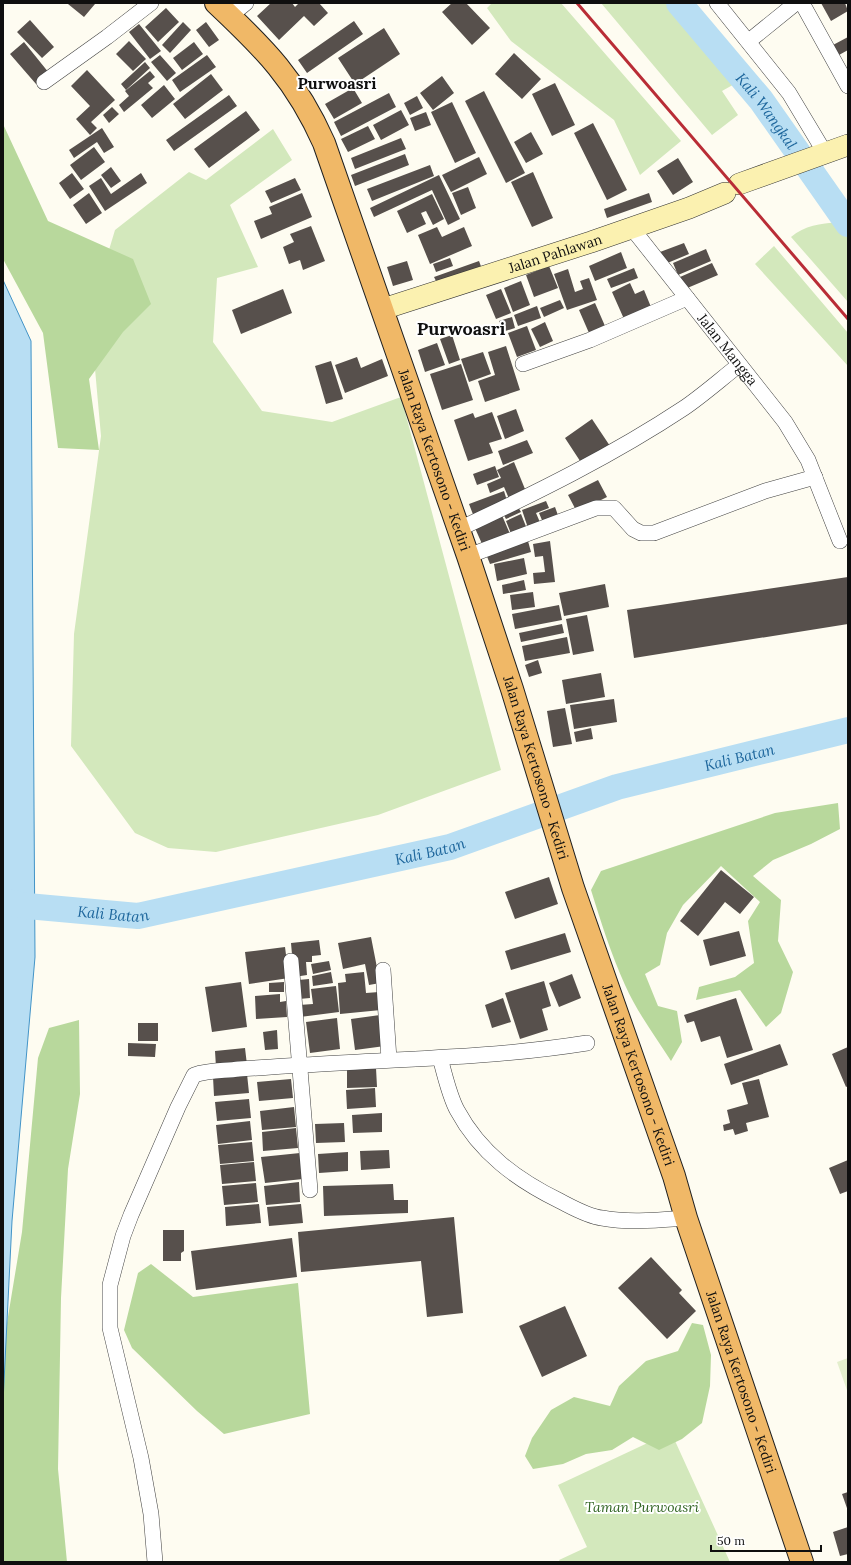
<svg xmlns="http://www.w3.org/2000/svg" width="851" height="1565" viewBox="0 0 851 1565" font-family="Lora,serif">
<rect width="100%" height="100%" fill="#fefcf1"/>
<path fill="#d3e8bc" d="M492 3H561L681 141 640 175 614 120 511 41 487 8Z
M601 3H666L738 82 722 91 738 115 712 135Z
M273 129 292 160 230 205 258 267 217 278 213 342 262 411 332 422 401 397 501 770 378 815 216 852 168 848 135 833 71 746 74 634 101 436 90 313 115 230 189 172 206 180Z
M838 222 848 235V302L791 237C805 225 820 224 838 222Z
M774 246 848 333V366L755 264Z
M671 1432 730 1562H560L559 1560 587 1547 558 1485Z"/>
<path fill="#b8d89c" d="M3 124 48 221 133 259 151 304 123 332 89 379 99 450 58 448 43 333 3 259Z
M838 803 840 829 811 844 773 860 753 876 781 900 778 941 793 972 781 1013 766 1027 740 990 696 1000 699 987 735 977 754 963 748 921 760 902 721 866 683 905 667 933 660 965 645 974 658 1006 677 1011 682 1042 671 1061C655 1036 637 1012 625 985 611 954 601 922 591 890L601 871 775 813Z
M79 1020 80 1094 68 1169 61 1298 58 1469 67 1562H3V1347L22 1232 38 1058 49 1028Z
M151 1264 193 1297 298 1283 310 1414 224 1434 197 1411 132 1348 124 1330 138 1273Z
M692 1323 703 1325 711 1355 710 1386 702 1423 682 1439 659 1450 633 1437 612 1450 586 1454 563 1464 533 1469 525 1456 532 1438 551 1410 574 1397 610 1406 619 1386 646 1361 678 1351Z"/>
<path fill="#e4efcd" d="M848 1358V1393L837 1362Z"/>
<path fill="#b8def3" stroke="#4394c7" d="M3 280 31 341 35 957 12 1221 3 1402Z"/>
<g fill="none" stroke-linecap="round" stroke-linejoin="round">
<g stroke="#b8def3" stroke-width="26">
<path id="s1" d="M679 3 761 100 848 224"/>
<path id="s2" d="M3 901 27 906 138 916 450 847 617 787 848 730"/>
</g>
</g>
<path fill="#57504c" d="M69 3H93L95 4 84 17 68 4Z
M271 3H292L295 7 299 3H319L328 13 314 26 304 16 279 40 257 16Z
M452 3H466L490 28 472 45 442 12Z
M821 3H845L848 11 831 21Z
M166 8 179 22 158 42 145 27Z
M30 20 54 47 42 58 17 32Z
M354 21 363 34 307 73 298 60Z
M183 22 191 30 170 53 162 45Z
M206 22 219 40 209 47 196 30Z
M139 24 161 51 150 59 129 32Z
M384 28 400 54 355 84 338 58Z
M848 37V50L839 55 833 45Z
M129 41 146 59 133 71 116 54Z
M24 42 49 73 36 84 10 54Z
M194 42 203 54 182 70 173 58Z
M514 53 541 79 522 99 495 74Z
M160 55 176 73 167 81 151 62Z
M207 55 216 67 180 92 172 80Z
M145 62 150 68 126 90 121 84Z
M87 70 115 100 91 122 97 128 90 135 76 119 90 106 71 86Z
M150 71 155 77 148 83 153 88 124 112 119 105 129 96 125 91Z
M211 74 223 90 185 119 173 104Z
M442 76 454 93 433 110 420 93Z
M555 83 575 125 552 136 532 94Z
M164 85 175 99 152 118 141 105Z
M353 88 362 103 334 119 325 104Z
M484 91 525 173 506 183 465 101Z
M389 93 396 107 341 136 334 122Z
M229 95 237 106 174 151 166 140Z
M417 96 423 108 410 115 404 103Z
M452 102 476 153 455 163 431 112Z
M112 107 119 114 109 123 103 115Z
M401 110 409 125 381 140 373 125Z
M246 111 260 130 209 168 194 149Z
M426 112 431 125 415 131 410 118Z
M593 123 627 190 607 200 574 133Z
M368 126 375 139 348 152 341 139Z
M102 128 114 147 104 153 97 142 74 158 69 150Z
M531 132 543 154 526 163 514 142Z
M401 138 406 149 355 169 351 158Z
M94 147 105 162 81 180 70 165Z
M405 154 409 165 355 186 351 175Z
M479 157 487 174 451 192 442 175Z
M678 158 693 182 673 195 657 171Z
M430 165 434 176 372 201 367 189Z
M111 167 121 181 111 188 101 175Z
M533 172 553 218 532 227 511 182Z
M72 173 84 189 70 199 59 183Z
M141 173 147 183 105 211 89 186 101 178 111 194Z
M439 175 460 219 448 225 432 190 374 217 370 208Z
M295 178 301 190 271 203 265 191Z
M468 187 476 208 461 215 452 193Z
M89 193 102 213 86 224 73 205Z
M302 193 312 217 261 239 254 221 272 214 269 207Z
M649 193 652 202 607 218 604 209Z
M432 194 444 219 433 225 426 211 421 213 426 224 407 233 397 211Z
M311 226 325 261 303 270 300 260 289 264 283 247 294 242 290 234Z
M437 227 442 237 464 227 472 246 430 264 418 235Z
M684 243 689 254 665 264 660 252Z
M706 249 711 261 678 275 673 263Z
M621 252 627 268 595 281 589 266Z
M450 258 453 266 436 272 433 264Z
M407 261 413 280 393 286 387 267Z
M479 261 482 269 438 285 434 277Z
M712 263 718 275 685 289 680 277Z
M549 266 558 288 534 297 526 275Z
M634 268 638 278 611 288 607 279Z
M568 269 575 292 583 289 580 281 589 278 597 300 567 310 554 274Z
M521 281 530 305 513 312 504 288Z
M630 283 635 294 644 290 651 307 624 319 612 292Z
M283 289 292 313 241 334 232 310Z
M501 289 511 313 496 319 486 295Z
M560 300 564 308 544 317 540 308Z
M595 303 605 326 589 333 579 310Z
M537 306 541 318 518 326 514 315Z
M512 317 515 328 502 332 499 321Z
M545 322 553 341 540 347 531 329Z
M527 326 536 350 517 357 508 333Z
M452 335 460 360 449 364 440 339Z
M437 343 445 365 425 372 418 350Z
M506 346 520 390 485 402 478 381 495 375 488 352Z
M483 352 491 374 469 382 461 359Z
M357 357 361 368 382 359 388 376 345 393 335 365Z
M331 361 343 399 326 404 315 366Z
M461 364 473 400 442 410 430 374Z
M516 409 524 431 505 439 497 416Z
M492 412 502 439 489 443 493 453 468 461 454 420 473 413 475 418Z
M592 419 610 446 582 464 565 438Z
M527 440 533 453 503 465 498 451Z
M514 462 527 494 510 501 504 487 490 493 487 484 501 478 497 470Z
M495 466 499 477 477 485 473 474Z
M598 480 607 497 577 512 568 495Z
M504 491 508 504 474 517 469 504Z
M546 501 549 508 536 513 542 527 529 531 522 510Z
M517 505 521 512 506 519 502 512Z
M555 507 559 518 544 525 539 513Z
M501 513 510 534 483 546 474 526Z
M521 514 527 529 512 536 506 521Z
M528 541 531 552 490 564 486 554Z
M550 541 555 582 534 584 533 573 545 572 543 556 535 557 533 544Z
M524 558 527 574 497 581 494 564Z
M848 577V624L634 658 627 610Z
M524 580 526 590 503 594 502 585Z
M605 584 609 607 564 616 559 593Z
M533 592 535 607 512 610 510 595Z
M559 605 562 620 515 629 512 614Z
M587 615 594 651 573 655 566 619Z
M562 624 564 633 521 642 519 633Z
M567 637 570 653 525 661 522 646Z
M538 660 542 673 529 677 525 665Z
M601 673 605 697 566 704 562 680Z
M614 699 617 722 574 729 570 705Z
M565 708 572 744 553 747 547 711Z
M591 728 593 739 576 742 574 732Z
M721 870 754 897 740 914 725 902 698 936 680 921Z
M549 877 558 904 515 919 505 892Z
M739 931 746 956 710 966 703 940Z
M565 933 571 952 511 970 505 951Z
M371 937 380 983 369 985 365 964 343 969 338 943Z
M319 940 321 955 312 956V962H306L307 975 294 977 291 943Z
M285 947 289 978 249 984 245 952Z
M329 961 331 970 313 974 311 964Z
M331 972 333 983 313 986 312 976Z
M364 972 366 993 379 992 381 1010 340 1014 338 983 346 982 345 974Z
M572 974 581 998 559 1007 549 983Z
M309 979 310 998 299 999 298 980Z
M544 981 551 1006 542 1009 548 1030 520 1039 505 993Z
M241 982 247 1027 212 1032 205 987Z
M284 982V992H269V983Z
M336 986 339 1012 300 1017 299 1005 313 1004 311 989Z
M280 994V1002L286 1001 287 1017 256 1019 255 996Z
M503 998 511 1022 492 1028 485 1005Z
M736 998 753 1050 727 1058 720 1036 701 1042 694 1021 687 1023 684 1015Z
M380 1015 385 1046 355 1050 351 1019Z
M337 1018 340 1049 310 1053 306 1022Z
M138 1023H158V1041H138Z
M277 1030 278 1049 265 1050 263 1032Z
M128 1043 156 1044 155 1057 128 1056Z
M780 1044 788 1065 731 1085 724 1064Z
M848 1047V1086L846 1087 832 1054Z
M245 1048 247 1065 216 1067 215 1051Z
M376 1068 377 1087 347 1088V1069Z
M247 1074 249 1093 214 1096 213 1077Z
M291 1079 293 1098 259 1101 257 1082Z
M759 1079 769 1117 746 1123 748 1131 735 1135 733 1129 724 1131 723 1125 730 1123 727 1110 748 1104 742 1083Z
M375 1088 376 1107 347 1109 346 1090Z
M249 1099 251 1118 217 1121 215 1102Z
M294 1107 296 1127 262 1130 260 1111Z
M382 1113V1132L353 1133 352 1115Z
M250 1121 252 1140 218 1144 216 1125Z
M344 1123 345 1142 316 1143 315 1124Z
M296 1128 298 1148 263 1151 262 1132Z
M252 1142 254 1161 220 1164 218 1145Z
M389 1150 390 1168 361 1170 360 1151Z
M348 1152V1171L319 1173 318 1154Z
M300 1153 303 1179 265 1183 261 1157Z
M848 1160V1191L840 1194 829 1168Z
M254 1162 256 1181 222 1184 220 1165Z
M299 1182 300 1202 266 1205 264 1186Z
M256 1183 258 1202 224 1205 222 1186Z
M393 1184 394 1200H408V1213L324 1216 323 1186Z
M259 1204 261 1223 226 1226 225 1207Z
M301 1204 303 1223 269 1226 267 1207Z
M454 1217 463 1313 427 1317 421 1261 301 1272 298 1232Z
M163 1230H184V1251L181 1253V1261H163Z
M292 1238 297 1277 196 1290 191 1251Z
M651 1257 682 1290 679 1293 696 1311 667 1339 618 1288Z
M565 1306 587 1356 542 1377 519 1326Z
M848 1492V1511L842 1494Z
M848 1527V1554L840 1556 833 1532Z"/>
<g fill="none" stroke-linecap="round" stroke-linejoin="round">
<defs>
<g id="minor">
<path d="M717 3 789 93 825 153"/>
<path d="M802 3 848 86"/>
<path d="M230 16 246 3"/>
<path d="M749 41 796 3"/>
<path d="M44 82 107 37 151 3"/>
<path id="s3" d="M631 227 785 422 808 460 840 541"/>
<path d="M523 364 590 340 687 298"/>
<path d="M459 529C536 493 613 455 684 408 703 395 721 379 739 365"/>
<path d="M468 556 596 508H614L633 529 641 533H654L765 491 815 477"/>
<path d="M291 961 310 1190"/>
<path d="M383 970 389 1059"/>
<path d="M440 1058C445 1075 449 1095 457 1110 480 1153 517 1180 560 1201 572 1207 587 1216 602 1218 630 1223 658 1220 686 1218"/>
<path d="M155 1562 151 1514 141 1458 110 1328V1285L123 1236 131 1215 178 1107 194 1075C209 1070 224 1071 239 1069 260 1068 282 1066 303 1065 398 1059 493 1058 587 1043"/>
</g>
<g id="secondary">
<path d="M739 184 848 145"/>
<path id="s4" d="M383 309 591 242 689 208 725 193"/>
</g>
<g id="trunk">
<path id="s5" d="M216 3C265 49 296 80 324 143L468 556 512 689 573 888 674 1176 686 1218 802 1562"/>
</g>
</defs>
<use href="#minor" stroke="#424242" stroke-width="16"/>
<use href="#secondary" stroke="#313131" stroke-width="22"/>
<use href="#trunk" stroke="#202020" stroke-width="24"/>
<use href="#minor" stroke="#fff" stroke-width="15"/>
<use href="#secondary" stroke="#fbf1b0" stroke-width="21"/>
<use href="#trunk" stroke="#f0b867" stroke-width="22"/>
<path stroke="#b92d36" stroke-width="3" d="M577 3 848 319"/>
</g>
<g text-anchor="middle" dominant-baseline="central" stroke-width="4" stroke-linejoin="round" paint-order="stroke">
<g font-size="14" fill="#0f0f0f" stroke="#fff">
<text stroke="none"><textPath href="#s4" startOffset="181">Jalan Pahlawan</textPath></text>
<text stroke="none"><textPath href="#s3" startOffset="156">Jalan Mangga</textPath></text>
<text stroke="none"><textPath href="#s5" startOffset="514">Jalan Raya Kertosono - Kediri</textPath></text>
<text stroke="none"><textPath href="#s5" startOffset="838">Jalan Raya Kertosono - Kediri</textPath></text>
<text stroke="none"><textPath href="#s5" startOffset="1162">Jalan Raya Kertosono - Kediri</textPath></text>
<text stroke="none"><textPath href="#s5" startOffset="1486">Jalan Raya Kertosono - Kediri</textPath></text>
</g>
<g font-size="14" font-style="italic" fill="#306422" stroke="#fff">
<text x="642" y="1507">Taman Purwoasri</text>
</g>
<g font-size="15" font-style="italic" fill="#1d669c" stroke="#fff">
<text stroke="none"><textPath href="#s1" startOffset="139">Kali Wangkal</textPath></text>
<text stroke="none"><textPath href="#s2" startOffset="759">Kali Batan</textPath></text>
<text stroke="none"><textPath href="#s2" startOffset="435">Kali Batan</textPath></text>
<text stroke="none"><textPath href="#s2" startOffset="111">Kali Batan</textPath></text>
</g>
<g font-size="16" font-weight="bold" fill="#0f0f0f" stroke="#fff">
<text x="337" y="83">Purwoasri</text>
</g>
<g font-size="18" font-weight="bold" fill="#0f0f0f" stroke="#fff">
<text x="461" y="328">Purwoasri</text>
</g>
</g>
<rect width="851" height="1565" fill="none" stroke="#0f0f0f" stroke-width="8"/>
<path d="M711 1545v6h110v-6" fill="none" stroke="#0f0f0f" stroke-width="2"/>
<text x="717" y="1545" font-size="12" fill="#0f0f0f" stroke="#ffffff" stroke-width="3" paint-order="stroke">50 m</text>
</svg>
